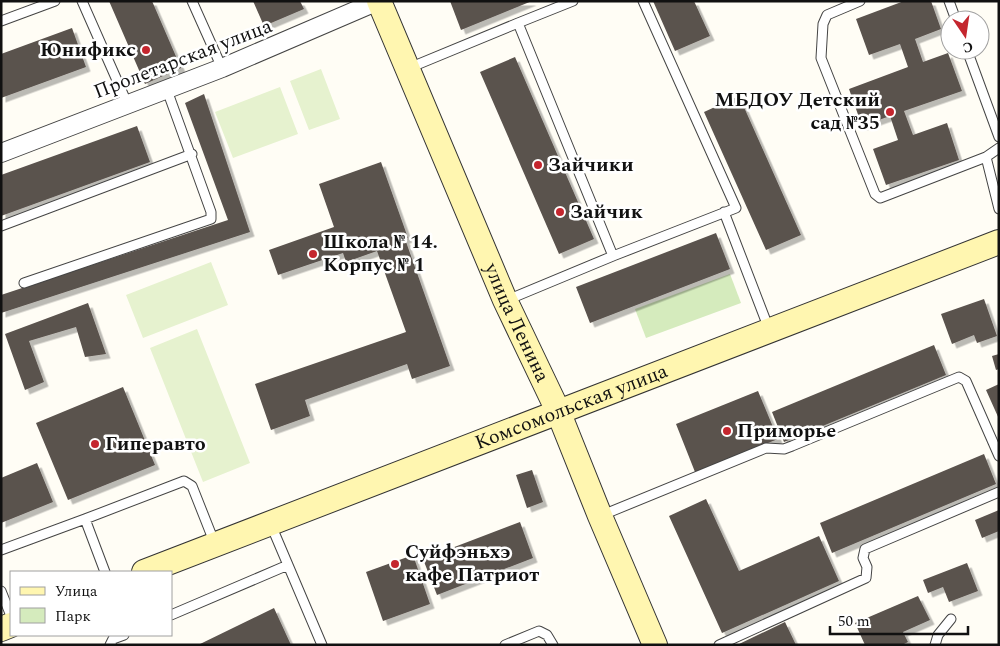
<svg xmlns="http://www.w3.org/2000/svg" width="1000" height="646" viewBox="0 0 1000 646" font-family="Spectral,serif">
<defs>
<filter id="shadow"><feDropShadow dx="4.5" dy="4.5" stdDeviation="0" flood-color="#0004"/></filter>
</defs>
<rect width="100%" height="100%" fill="#fffdf5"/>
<path fill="#d5ebbd" d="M730 274 741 303 646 338 635 309Z"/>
<path fill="#e6f2cf" d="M321 69 340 119 309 130 290 81Z
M280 87 298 134 233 158 215 112Z
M211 262 228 305 143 338 126 295Z
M197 329 250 463 203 482 150 348Z"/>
<path fill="#5a524d" filter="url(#shadow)" d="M109 1H152L181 68 145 84Z
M253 1H300L304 9 264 26Z
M450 1H532L461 30Z
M653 1H694L710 36 675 51Z
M904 1H931L941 29 915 39 923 62 948 53 962 91 904 111 913 135 947 123 959 160 886 185 873 149 898 140 890 116 862 126 849 89 908 67 900 44 869 55 856 19Z
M72 28 86 67 1 98V54Z
M515 57 594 239 559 254 480 72Z
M204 94 250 232 1 313V295L228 220 185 103Z
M739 96 801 235 766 250 704 112Z
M137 126 150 162 1 216V175Z
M381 162 408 238 405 239 450 366 412 379 407 364 305 400 310 416 271 430 255 384 406 332 377 251 346 262 343 253 278 275 269 250 334 227 319 184Z
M716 233 730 269 590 323 576 287Z
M984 299 997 336 977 343 974 335 952 344 941 314Z
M88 303 106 354 85 357 76 327 29 341 44 382 25 390 5 334Z
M934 345 946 375 784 442 772 412Z
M999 354V369L996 370 992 356Z
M999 384V419L986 390Z
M123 387 155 465 68 500 36 423Z
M758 391 778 439 695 472 676 424Z
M984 454 996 484 832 553 820 523Z
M37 463 53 502 1 523V478Z
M532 470 543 502 527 508 516 475Z
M706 499 739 571 819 536 839 581 722 633 669 516Z
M999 510V531L982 538 975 520Z
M520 522 533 558 437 595 423 559Z
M413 555 430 604 383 621 366 572Z
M967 563 978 591 949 602 943 587 928 593 923 580Z
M918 596 930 620 903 632 908 642 902 645H865L855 623Z
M274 608 291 645H198Z
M785 622 796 645H737Z"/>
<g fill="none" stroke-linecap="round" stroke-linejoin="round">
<defs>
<path id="lane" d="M82 1 127 103
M192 1 222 68
M573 1 518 23 613 256 736 208 643 1
M860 1 827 15 823 24 821 58 875 194 880 198 986 157 999 148
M949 1 956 20
M1 21 55 1
M967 50 999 137
M409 68 518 23
M986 157 999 209
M724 212 769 329
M1 226 192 154
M24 283 211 219V212L167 90
M507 300 613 256
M600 516 766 448 784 449 792 446 959 377 966 381 999 456
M271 525 322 645
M1 550 85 519
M105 572 85 519 184 481 192 486 215 544
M1 591 11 616
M171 615 288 565
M110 645 113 639 124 635
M505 645 539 631 547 635 553 645
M719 645 866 578 867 567 863 558 865 549 999 492
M935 645 938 635 951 619"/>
<path id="street" d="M1 153 222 68 378 1"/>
<g id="secondary">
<path id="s1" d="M379 1 505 300 558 411 600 516 655 645"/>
<path id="s2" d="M144 572 999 242"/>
<path d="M1 629 11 625"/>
</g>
</defs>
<use href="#lane" stroke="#444" stroke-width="11"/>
<use href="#street" stroke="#444" stroke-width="20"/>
<use href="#secondary" stroke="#333" stroke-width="26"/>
<use href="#lane" stroke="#fff" stroke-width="9"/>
<use href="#street" stroke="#fff" stroke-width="18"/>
<use href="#secondary" stroke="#fff6b0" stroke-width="24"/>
</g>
<g fill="#c4262e" stroke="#fff" stroke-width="2">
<circle cx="146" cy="50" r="5"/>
<circle cx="890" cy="112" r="5"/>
<circle cx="538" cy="165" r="5"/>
<circle cx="560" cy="212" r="5"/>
<circle cx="313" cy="254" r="5"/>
<circle cx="727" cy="431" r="5"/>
<circle cx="95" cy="444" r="5"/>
<circle cx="395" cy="564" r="5"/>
</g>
<g text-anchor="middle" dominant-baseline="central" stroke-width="5" stroke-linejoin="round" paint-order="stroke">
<g font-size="20" font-weight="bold" fill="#111" stroke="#fff" text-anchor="start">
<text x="136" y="50" text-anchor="end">Юнификс</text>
<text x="880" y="100" text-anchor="end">МБДОУ Детский<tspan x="880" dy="23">сад №35</tspan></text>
<text x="548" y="165">Зайчики</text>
<text x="570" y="212">Зайчик</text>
<text x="323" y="242">Школа № 14.<tspan x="323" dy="23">Корпус № 1</tspan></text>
<text x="737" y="431">Приморье</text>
<text x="105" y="444">Гиперавто</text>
<text x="405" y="552">Суйфэньхэ<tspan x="405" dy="23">кафе Патриот</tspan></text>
</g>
<g font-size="20" fill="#111" stroke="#fff">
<text transform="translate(183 59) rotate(-21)">Пролетарская улица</text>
<text stroke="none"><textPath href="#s1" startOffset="350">улица Ленина</textPath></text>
<text stroke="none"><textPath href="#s2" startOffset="458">Комсомольская улица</textPath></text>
</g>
</g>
<rect width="1000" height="646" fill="none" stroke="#111111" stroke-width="5"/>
<rect x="10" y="571" width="162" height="65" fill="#ffffff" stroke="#a0a0a0"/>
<rect x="20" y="587" width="25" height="8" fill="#fff6b0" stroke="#a0a0a0"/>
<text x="55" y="596" font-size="15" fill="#111111">Улица</text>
<rect x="20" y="608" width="25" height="15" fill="#d5ebbd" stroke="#a0a0a0"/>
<text x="55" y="621" font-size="15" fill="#111111">Парк</text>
<g transform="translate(965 35) rotate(167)"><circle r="24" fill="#ffffff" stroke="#a0a0a0"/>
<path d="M0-4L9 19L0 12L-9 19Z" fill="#c4262e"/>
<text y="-8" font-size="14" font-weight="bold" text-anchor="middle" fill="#111111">С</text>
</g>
<path d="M830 626v8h138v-8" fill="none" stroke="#111111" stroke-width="2.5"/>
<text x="838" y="626" font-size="15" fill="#111111" stroke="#ffffff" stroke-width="4" paint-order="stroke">50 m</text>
</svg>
